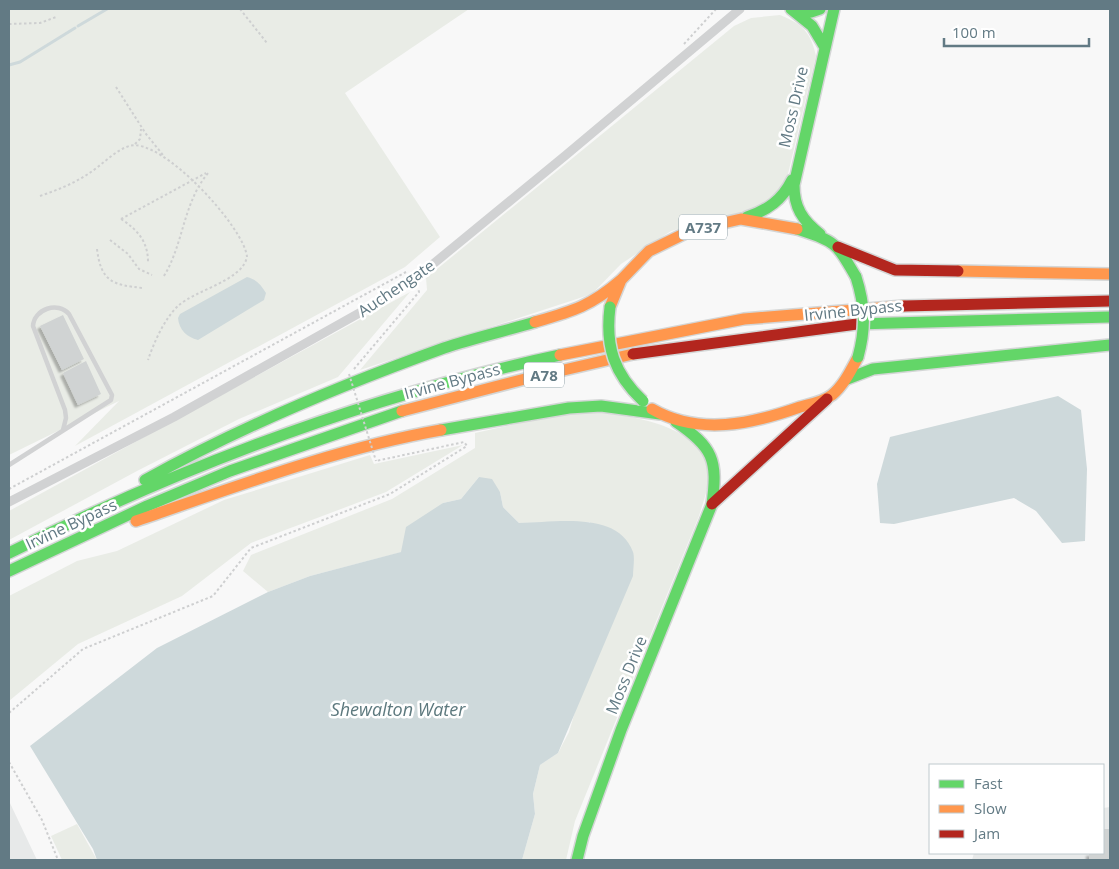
<svg xmlns="http://www.w3.org/2000/svg" width="1119" height="869" viewBox="0 0 1119 869" font-family="'Open Sans',sans-serif">
<defs>
<filter id="shadow"><feDropShadow dx="-3" dy="3" stdDeviation="1" flood-color="#0004"/></filter>
</defs>
<rect width="100%" height="100%" fill="#f8f8f8"/>
<path fill="#e7e9e9" d="M9 801 37 860H9Z
M1110 807V860H972L974 853H1103V808Z"/>
<path fill="#e9ece6" d="M9 9H469L345 93 440 237 405 267 75 446 119 401 9 455Z
M780 15C803 24 811 33 816 56L788 174 776 194 761 207 671 231 621 264 592 294 360 370 427 290 426 278 734 26 751 18Z
M410 292 338 377 239 419 137 471 9 540V511Z
M574 411C610 412 694 420 707 463 712 481 704 499 699 516L575 821 566 860H522L535 814 533 794 540 765 558 753 569 732 577 705 590 522 519 523 503 507 500 492 479 477 461 499 443 503 402 552 310 576 268 592 243 571 251 555 392 499 475 448V433Z
M463 445 386 492 251 543 182 596 78 644 9 701V596L77 561 117 551 224 500 370 455 374 464Z
M77 824 97 860H62L51 836Z"/>
<path fill="#ced9db" d="M247 277C256 279 261 285 266 293L264 300 198 340C187 337 179 330 178 318L180 314Z
M1058 396 1081 410 1087 469 1085 541 1062 543 1036 511 1014 498 894 524 880 523 877 484 890 437Z
M479 477 492 479 500 492 503 507 519 523C554 523 618 510 633 552 635 558 633 569 633 576L558 753 540 765 533 794 535 814 522 860H97L93 849 30 746 157 648 268 592 310 576 401 552 406 527 443 503 461 499Z"/>
<g fill="none" stroke-linecap="round" stroke-linejoin="round">
<path stroke="#ced9db" stroke-width="3" d="M78 26 107 9
M9 65 20 62 75 28"/>
</g>
<path fill="#d0d3d3" filter="url(#shadow)" d="M63 315 84 359 62 370 40 326Z
M86 361 101 394 78 405 63 373Z
M1103 829H1110V860H1089V853H1103Z"/>
<g fill="none" stroke-linecap="round" stroke-linejoin="round">
<defs>
<path id="fast" d="M791 9 812 26 824 46
M794 9 811 12 820 9
M747 217C768 210 782 200 792 180
M797 229C836 242 835 241 856 277
M820 234C802 220 794 207 794 185L834 9
M857 324 1110 317
M847 379 873 369 1110 345
M441 430 569 408 601 406 660 414
M145 480C240 427 341 385 444 348 474 338 505 331 535 322
M9 553C185 465 367 396 560 355
M9 571 147 506 230 471 402 411
M577 860 583 836 621 730 712 504C718 460 713 447 676 422"/>
<path id="slow" d="M958 271 1110 274
M610 307 621 280 649 251 692 230 741 219 797 229
M535 322C573 311 591 306 621 280
M560 355 744 319 904 306
M652 409C699 436 752 424 800 407 811 404 823 402 832 395 844 385 851 370 858 357
M402 411 525 379 633 354
M136 521C235 487 338 448 441 430"/>
<path id="jam" d="M838 247 895 270 958 271
M904 306 1110 301
M633 354 857 324
M712 504 827 399"/>
</defs>
<use href="#fast" stroke="#d4d6d6" stroke-width="14"/>
<use href="#slow" stroke="#d4d6d6" stroke-width="14"/>
<use href="#jam" stroke="#d4d6d6" stroke-width="14"/>
<path stroke="#cecfd0" stroke-width="2" stroke-dasharray="2.5 2.5" stroke-linecap="butt" d="M240 9 267 43
M9 24 40 23 56 17
M684 44 716 9
M116 87 146 134 163 155
M135 144 140 139 141 129
M40 196C57 190 73 184 88 174 101 166 114 151 129 146 161 136 245 228 247 257 242 281 195 290 178 306 165 318 154 342 148 360
M121 219 206 173
M121 219C138 230 148 242 148 262
M110 240 128 254 139 269 152 275
M97 249C101 282 113 285 143 288
M164 276C184 243 183 202 209 172
M354 369 419 292 418 288
M9 489 406 272
M9 713 83 649 213 596 251 548 390 494 467 446 464 442 376 461
M9 762 42 820 58 860"/>
<path stroke="#d1d2d3" stroke-width="4.5" d="M9 465 111 400 112 395 69 314C58 301 34 309 33 326L65 410 66 418 63 430"/>
<path stroke="#d1d2d3" stroke-width="9" d="M9 502 174 417 386 298 416 278 566 155 740 9"/>
<use href="#fast" stroke="#63d668" stroke-width="11"/>
<use href="#slow" stroke="#ff974d" stroke-width="11"/>
<use href="#jam" stroke="#b3261e" stroke-width="11"/>
<defs>
<path id="fast-bridge" d="M856 277C865 305 866 328 858 357
M610 307C605 346 614 374 643 401"/>
</defs>
<use href="#fast-bridge" stroke="#d4d6d6" stroke-width="14" stroke-linecap="butt"/>
<path stroke="#cecfd0" stroke-width="2" stroke-dasharray="2.5 2.5" stroke-linecap="butt" d="M349 374 376 461"/>
<use href="#fast-bridge" stroke="#63d668" stroke-width="11"/>
</g>
<g text-anchor="middle" dominant-baseline="central" stroke-width="5" stroke-linejoin="round" paint-order="stroke">
<g fill="#fff" stroke="#91a2a9" stroke-width="1">
<rect x="679" y="214.5" width="48" height="25" rx="4"/>
<rect x="524" y="362.5" width="40" height="25" rx="4"/>
</g>
<g font-size="15" font-weight="bold" fill="#627a84">
<text x="703" y="227">A737</text>
<text x="544" y="375">A78</text>
</g>
<g font-size="16" fill="#627a84" stroke="#fff">
<text transform="translate(793 107) rotate(-77)">Moss Drive</text>
<text transform="translate(396 288) rotate(-34)">Auchengate</text>
<text transform="translate(853 310) rotate(-6)">Irvine Bypass</text>
<text transform="translate(452 381) rotate(-15)">Irvine Bypass</text>
<text transform="translate(71 524) rotate(-25)">Irvine Bypass</text>
<text transform="translate(626 675) rotate(-68)">Moss Drive</text>
</g>
<g font-size="18" font-style="italic" fill="#5d797e" stroke="#fff">
<text x="398" y="709">Shewalton Water</text>
</g>
</g>
<rect width="1119" height="869" fill="none" stroke="#627a84" stroke-width="20"/>
<rect x="929" y="764" width="175" height="90" fill="#ffffff" stroke="#c0cace"/>
<rect x="939" y="780" width="25" height="8" fill="#63d668" stroke="#c0cace"/>
<text x="974" y="789" font-size="15" fill="#627a84">Fast</text>
<rect x="939" y="805" width="25" height="8" fill="#ff974d" stroke="#c0cace"/>
<text x="974" y="814" font-size="15" fill="#627a84">Slow</text>
<rect x="939" y="830" width="25" height="8" fill="#b3261e" stroke="#c0cace"/>
<text x="974" y="839" font-size="15" fill="#627a84">Jam</text>
<path d="M944 38v8h145v-8" fill="none" stroke="#627a84" stroke-width="2.5"/>
<text x="952" y="38" font-size="15" fill="#627a84" stroke="#ffffff" stroke-width="4" paint-order="stroke">100 m</text>
</svg>
